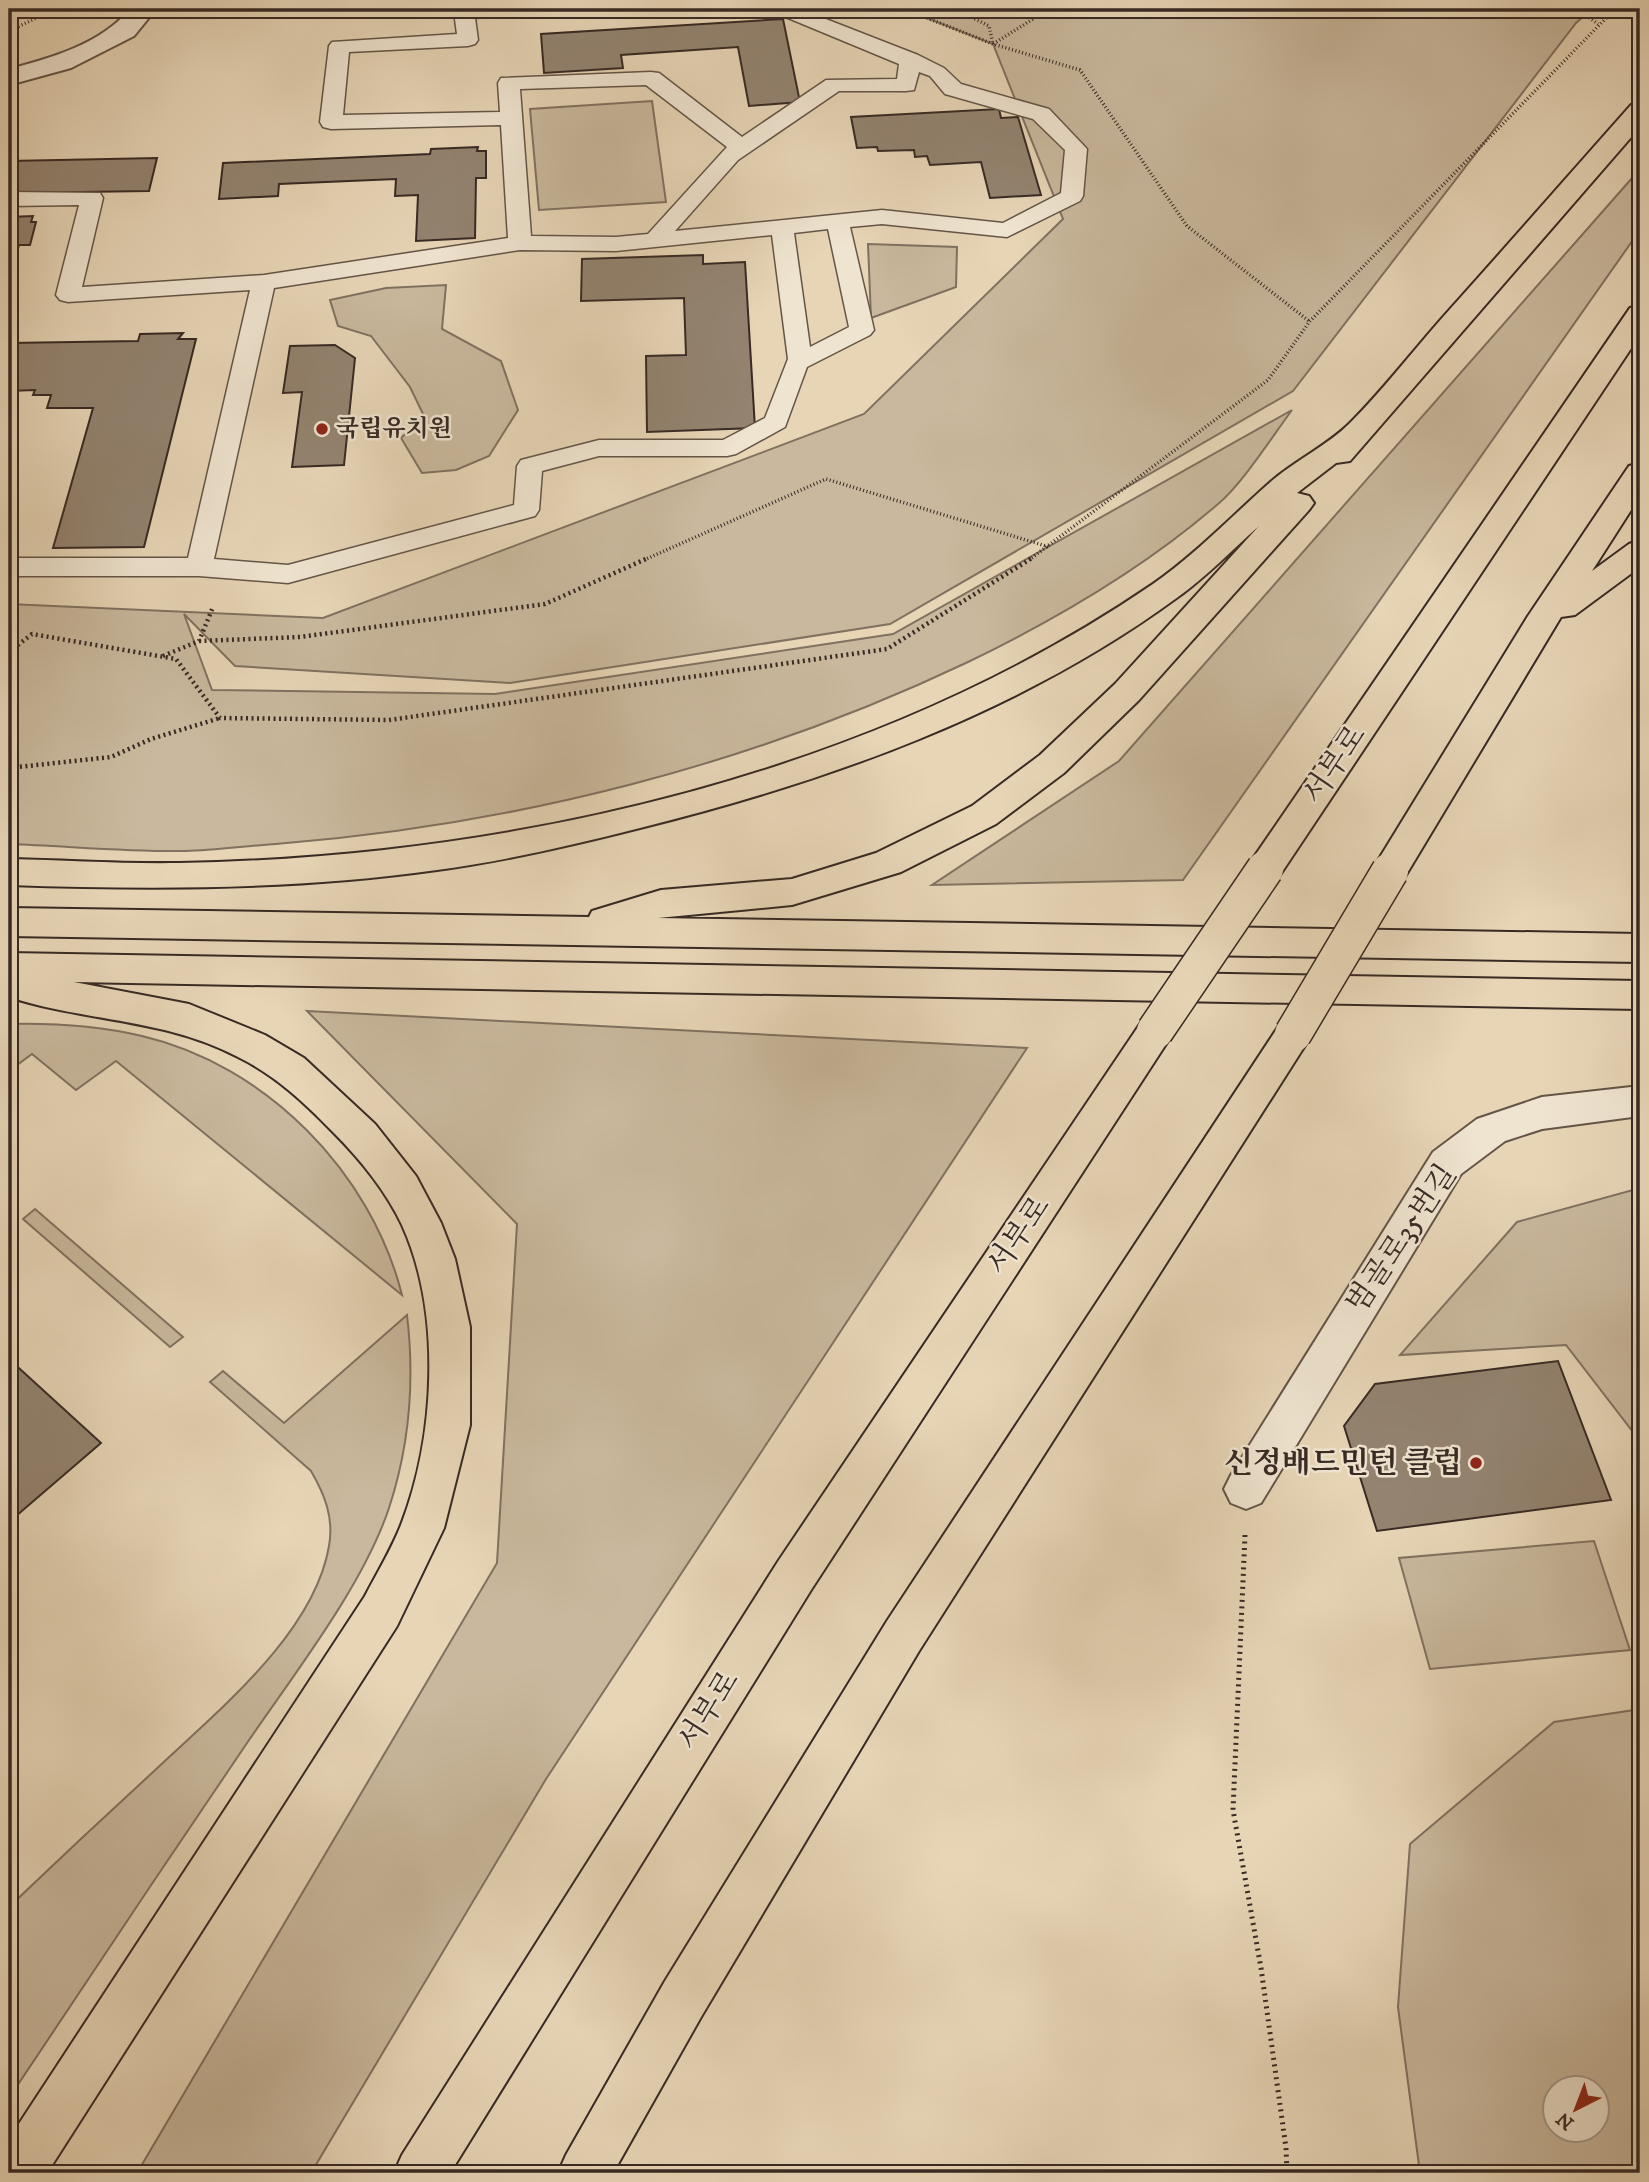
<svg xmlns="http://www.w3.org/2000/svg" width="1649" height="2182" viewBox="0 0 1649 2182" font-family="'IM FELL DW Pica','Noto Serif KR',serif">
<rect width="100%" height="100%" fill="#e7d5b6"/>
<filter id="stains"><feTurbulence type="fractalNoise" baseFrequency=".00286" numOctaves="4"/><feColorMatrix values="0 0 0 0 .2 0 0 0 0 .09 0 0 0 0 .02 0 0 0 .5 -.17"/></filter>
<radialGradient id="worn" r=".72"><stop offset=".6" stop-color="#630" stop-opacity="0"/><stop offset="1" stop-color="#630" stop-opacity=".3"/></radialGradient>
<path fill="#c9b89d" stroke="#807160" stroke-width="2" fill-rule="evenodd" d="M904 9H1592L1576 23 1293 391 890 624 510 683 235 666 184 614 212 690 495 694 893 634 1292 410C1272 437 1242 484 1218 504 1143 569 1057 619 968 662 752 765 515 825 276 844 246 846 215 850 185 851 127 852 67 846 9 844V604L323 618 864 414 1063 219 993 44Z
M652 101 666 202 539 210 530 109Z
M1640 169V230L1183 880 932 885 1119 761Z
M868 244 957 247 956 287 871 318Z
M446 285 442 329 501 361 518 410 489 456 456 470 422 473 401 438 424 416 410 387 371 336 338 326 330 300 386 288Z
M307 1011 1027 1048 546 1779 311 2173H137L497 1563 517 1224Z
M9 1024C52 1023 99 1026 142 1036 266 1065 371 1172 402 1295L116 1061 76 1090 32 1054 9 1071Z
M1640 1188V1441L1566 1345 1400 1355 1517 1222Z
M35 1209 183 1337 170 1347 23 1219Z
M407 1315C415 1382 410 1444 389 1508 363 1586 294 1674 247 1743 167 1861 88 1979 9 2098V1907C56 1862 104 1817 152 1773 214 1714 314 1635 329 1546 334 1518 325 1495 311 1471L210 1382 223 1371 284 1423Z
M1594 1541 1630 1650 1430 1669 1399 1558Z
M1640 1700V2173H1420L1398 2007 1410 1844 1554 1722 1634 1710ZM1554 2088H1596V2130H1554Z"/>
<path fill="#938370" stroke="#382a24" stroke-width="2" d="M783 19 800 102 749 106 738 47 621 55 623 68 544 73 541 34Z
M999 109 1001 118 1018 117 1041 195 990 198 981 162 930 165 927 156 915 157 914 150 878 151 877 147 857 148 851 117Z
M478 147 477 151H486V178H476L475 238 416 241 418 195 395 196 396 179 279 184 278 196 219 199 223 163 430 154 431 149Z
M157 158 149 191 9 193V161Z
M33 216 31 222H36L30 245H19L9 279V217Z
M703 255V264L745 262 755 428 647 432 646 356 686 355 684 298 581 301 582 259Z
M183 333 178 339H196L144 547 53 548 93 408H47L51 395H33L35 390 9 391V343L138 341 140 334Z
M335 345 355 358 344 465 292 467 302 392 283 393 290 346Z
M9 1359 101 1443 9 1522Z
M1558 1361 1611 1500 1377 1531 1344 1426 1375 1384Z"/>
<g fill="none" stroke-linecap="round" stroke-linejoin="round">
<defs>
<path id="lane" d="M456 9H529L526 13 475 18 478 40 475 44 468 46 349 52 343 115 500 112 498 83 501 78 651 72 659 73 742 137 826 80 897 79 899 64 776 13 773 9H800L918 55 944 68 961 84 1049 109 1087 149 1083 196 1080 201 1007 237 882 224 850 227 874 330 870 335 807 367 785 427 736 454 727 456H599L542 471 539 510 535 516 288 583 199 576H9V558H188L250 290 68 302 60 300 56 295 79 205 9 206V192L100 193 103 198 82 287 264 275 508 238 501 125 331 129 323 127 320 122 329 46 332 42 457 34 454 12ZM919 72 930 76 945 94 1033 119 1065 150 1061 193 1003 223 882 210 675 231 738 160 839 91H906L914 90ZM646 85 727 147 648 234 616 237 531 236 520 89ZM828 229 849 327 810 347 794 233ZM772 235 788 359 765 418 723 440H599L521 460 517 466 514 505 288 565 214 559 274 288 520 250 616 251Z"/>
<path id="street" d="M130 9H156L134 36 71 68 9 85V69C51 58 101 44 130 9Z
M1640 1086V1116L1542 1129 1505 1141 1461 1174 1261 1503 1246 1509 1231 1503 1224 1489 1231 1475 1433 1152 1477 1119 1542 1097Z"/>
<path id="highway" d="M1640 103V127L1350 461 1336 463 1297 493 1309 496 1314 503 1309 510 1139 700 1064 773 996 824 901 872 792 905 658 918 1640 934V962L9 936V908L589 917 592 911 661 890 792 879 876 853 972 806 1040 755 1115 684 1259 526C1232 550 1207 576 1178 597 1020 713 829 781 640 828 573 845 505 861 437 870 295 890 152 890 9 885V859C65 860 122 864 179 863 514 857 873 775 1153 584 1195 555 1235 513 1274 479 1298 459 1328 445 1350 423 1383 390 1412 352 1443 317 1506 247 1568 176 1631 105Z
M1640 305V335L1278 878 1265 882 1252 878 1247 869 1252 860 1630 308Z
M1640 463V496L1592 571 1629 544 1640 540V567L1575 615 1561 617 1403 880 1390 884 1377 880 1372 871 1377 862 1528 616 1629 466Z
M9 953 1640 981V1009L74 982 189 1004 265 1035 304 1058 375 1124 416 1176 441 1223 455 1259 470 1327V1425L444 1528 397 1626 47 2173H9V2139L365 1596C377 1573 391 1550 401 1525 435 1437 442 1313 402 1225 386 1191 360 1159 333 1132 305 1103 275 1075 238 1057 164 1018 86 1022 9 997Z
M1155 1016 1168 1021 1174 1031 1168 1041 811 1590 450 2173H394L402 2155 779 1560 1142 1021Z
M1293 1019 1306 1024 1312 1034 1306 1044 919 1651 701 2017 613 2173H558L566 2155 665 1981 887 1621 1280 1024Z"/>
</defs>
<use href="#lane" stroke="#645548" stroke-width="3"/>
<use href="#street" stroke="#645548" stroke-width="4"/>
<use href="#highway" stroke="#382a24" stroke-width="4"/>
<path stroke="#382a24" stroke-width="3.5" stroke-dasharray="1 2.5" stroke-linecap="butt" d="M904 9 993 44 1080 70 1187 226 1309 321
M956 9 989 26 993 44 1049 9
M1578 9 1598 24
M9 31 55 9
M644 560 826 479 1049 547
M1029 560 1268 380 1310 321 1615 9"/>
<path stroke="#382a24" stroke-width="4.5" stroke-dasharray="2 3.5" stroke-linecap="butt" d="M199 641 300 637 545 604 648 558
M9 652 32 634 176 659 220 718 389 720 887 649 1032 558
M163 656 199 641 213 607
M9 768 111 757 151 739 220 718"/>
<path stroke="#382a24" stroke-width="5" stroke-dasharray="2 4.5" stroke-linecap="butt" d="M1245 1535 1233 1810 1261 1968 1286 2148 1287 2173"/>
<use href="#lane" fill="#efe4d0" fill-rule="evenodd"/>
<use href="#street" fill="#efe4d0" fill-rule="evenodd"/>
<use href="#highway" fill="#e7d5b6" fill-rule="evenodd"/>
<defs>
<path id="highway-bridge" d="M1155 1031 1265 869
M1293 1034 1390 871"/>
</defs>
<use href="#highway-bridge" stroke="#382a24" stroke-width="39" stroke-linecap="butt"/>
<use href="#highway-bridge" stroke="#e7d5b6" stroke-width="36"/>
</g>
<g fill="#8f2418" stroke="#efe4d0" stroke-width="2.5">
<circle cx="322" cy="429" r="7"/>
<circle cx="1476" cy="1463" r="7"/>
</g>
<g text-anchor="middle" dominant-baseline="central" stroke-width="5" stroke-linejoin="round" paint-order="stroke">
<g font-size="24" font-weight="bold" fill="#382a24" stroke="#efe4d0" text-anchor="start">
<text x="336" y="429">국립유치원</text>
</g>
<g font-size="30" fill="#382a24" stroke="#efe4d0">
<text transform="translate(1335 765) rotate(-56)">서부로</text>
<text transform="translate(1019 1236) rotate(-56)">서부로</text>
<text transform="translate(1402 1239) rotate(-56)">범골로35번길</text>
<text transform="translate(709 1711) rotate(-58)">서부로</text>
</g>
<g font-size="30" font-weight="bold" fill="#382a24" stroke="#efe4d0" text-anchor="end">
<text x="1462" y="1463">신정배드민턴 클럽</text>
</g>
</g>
<rect width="1649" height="2182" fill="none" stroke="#e7d5b6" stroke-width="35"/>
<rect x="10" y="10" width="1628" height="2161" fill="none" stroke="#382a24" stroke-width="3.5"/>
<rect x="18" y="18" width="1614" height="2147" fill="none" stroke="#382a24" stroke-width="2"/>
<g transform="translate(1576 2109) rotate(222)"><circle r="33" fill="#efe4d0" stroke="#a69a8b" stroke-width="2"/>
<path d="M0-5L12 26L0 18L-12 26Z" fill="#8f2418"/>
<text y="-10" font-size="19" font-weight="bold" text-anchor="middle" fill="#382a24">N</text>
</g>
<rect width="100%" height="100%" filter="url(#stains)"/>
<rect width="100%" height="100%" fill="url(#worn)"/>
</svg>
